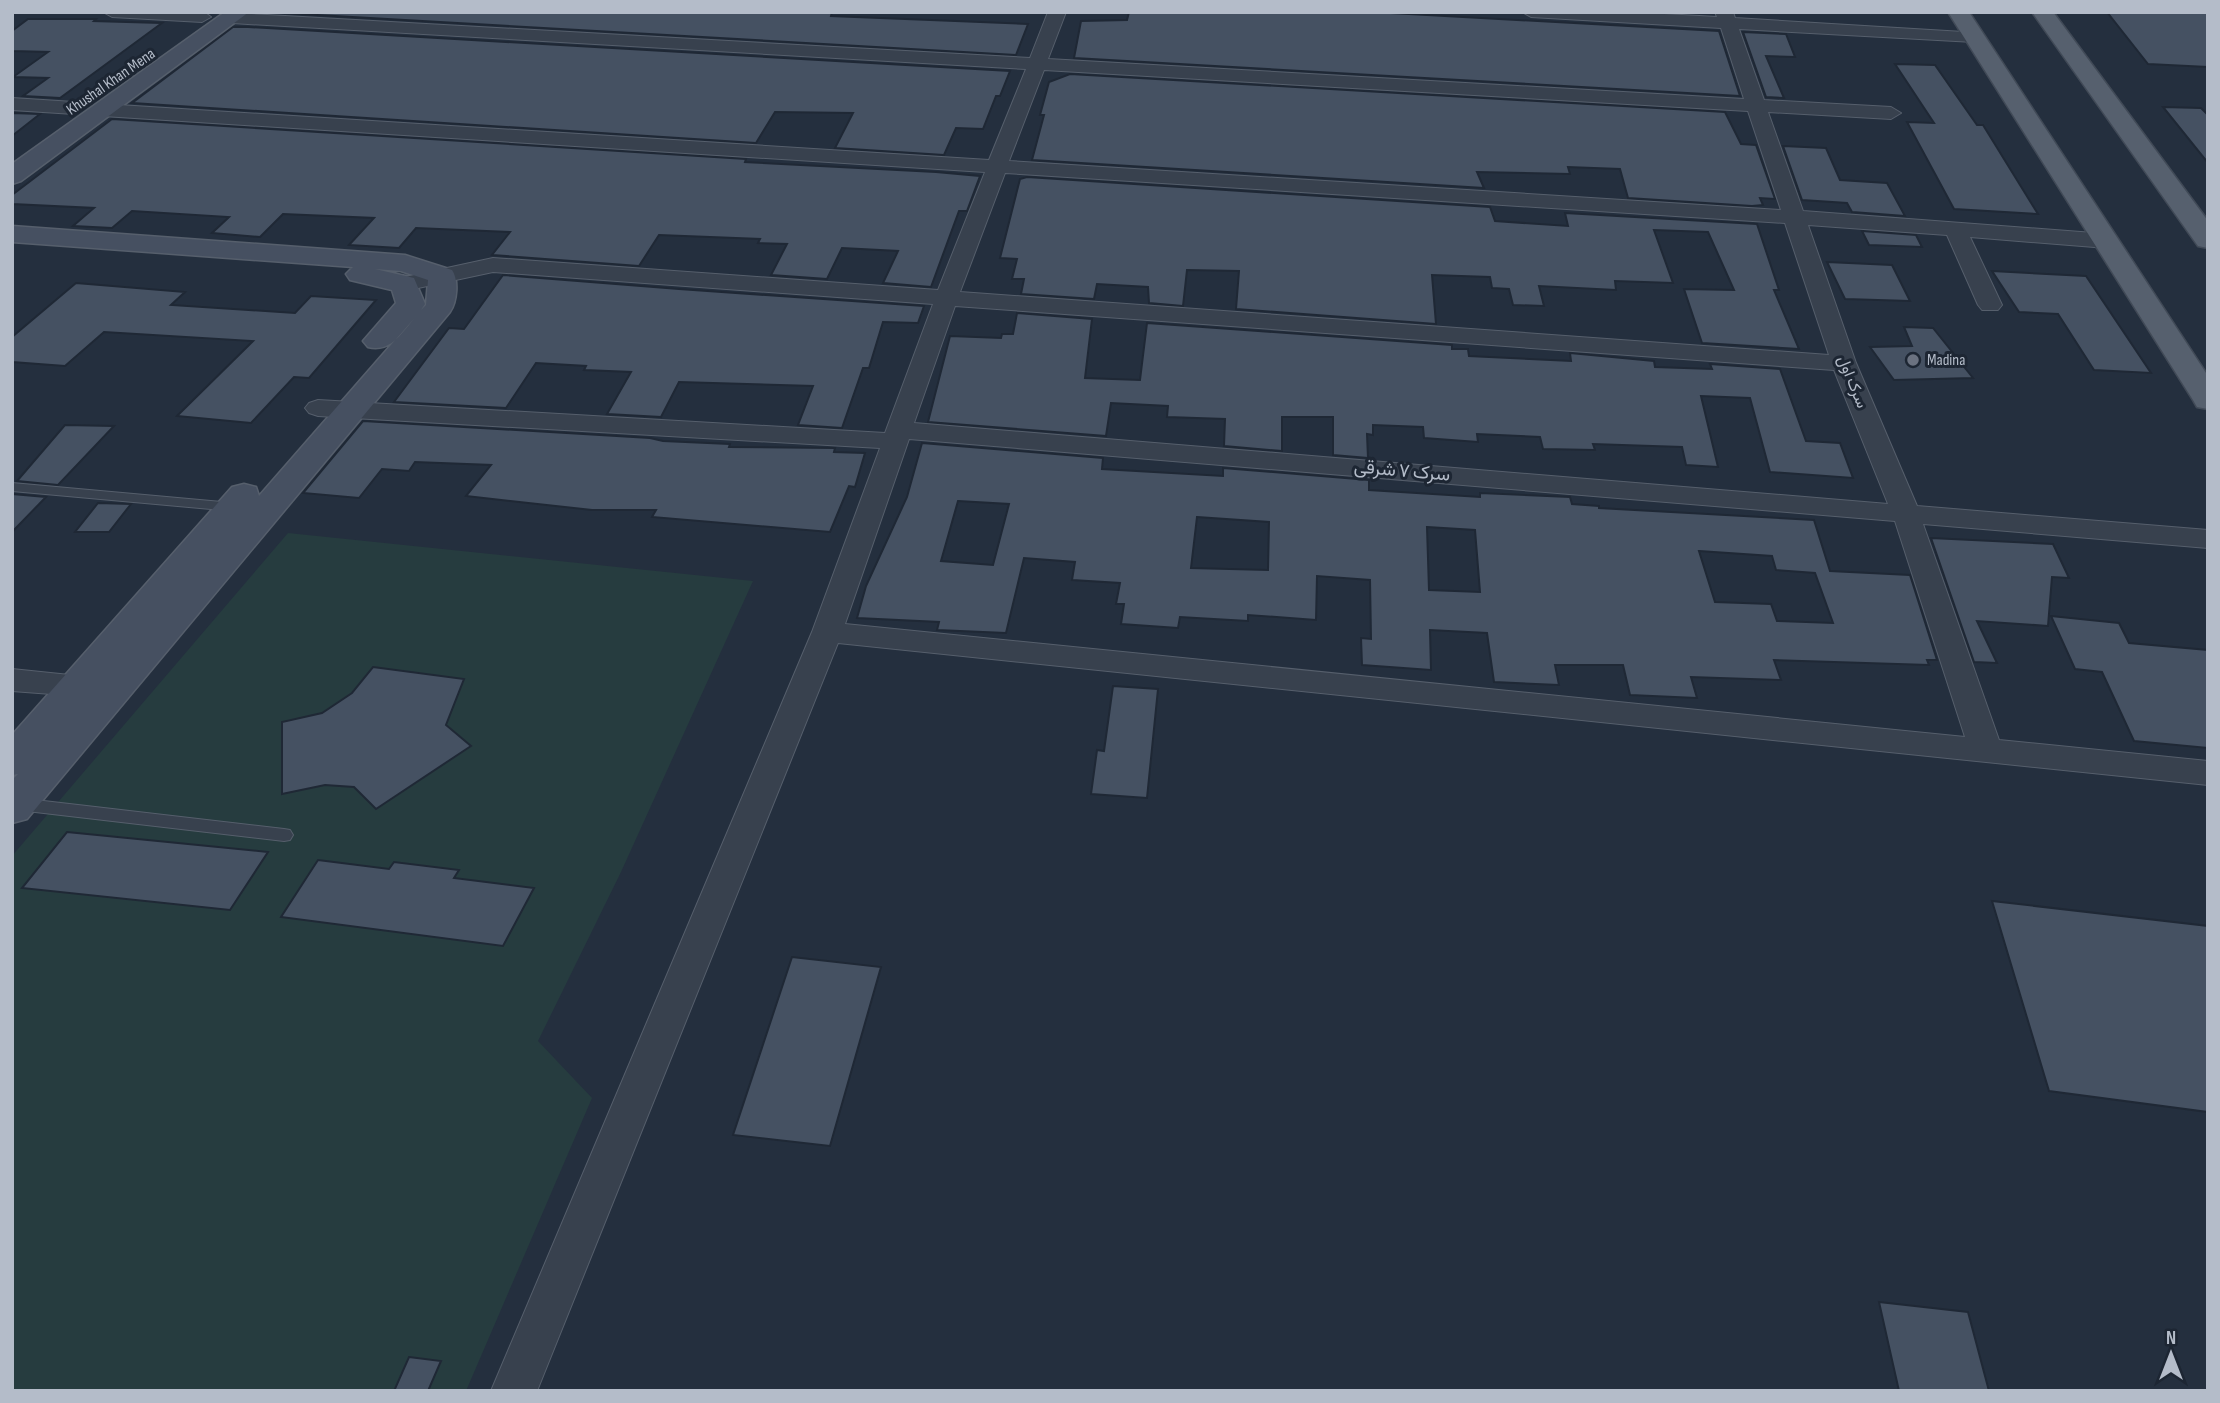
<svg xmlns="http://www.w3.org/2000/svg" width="2220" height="1403" viewBox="0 0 2220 1403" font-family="'Sofia Sans Condensed',Vazirmatn,sans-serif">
<rect width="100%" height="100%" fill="#242f3e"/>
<path fill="#263c3f" d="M288 533 753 581 621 872 538 1041 592 1098 466 1391H12V856Z"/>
<path fill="#455162" stroke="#1f2835" stroke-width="2" fill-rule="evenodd" d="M265 12H832L831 16 1028 24 1016 55Z
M1129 12 1391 13 1719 31 1740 96 1074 58 1081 21 1127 20Z
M2107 12H2208V67L2148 64Z
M28 19H96L94 21 162 23 60 98 23 96 48 78 13 77 48 52 12 51V31Z
M233 27H248L1010 71 1000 96H996L983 129 956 128 944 155 835 148 853 113 775 112 756 143 132 103Z
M1743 32 1786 34 1795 57 1766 56 1784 98 1766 97Z
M1895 64 1935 65 1977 125H1983L2038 214 1954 209 1907 122 1934 123Z
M1070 74 1725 112 1741 144 1756 145 1775 199 1760 198 1763 205 1752 206 1628 198 1620 169 1568 167 1570 174 1477 172 1484 188 1032 160 1044 115H1040L1049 82Z
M2163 107 2201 108 2208 115V163Z
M12 113 40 114 12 136Z
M112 119 746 159 745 162 936 172 980 176 967 211H959L931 287 883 283 898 251 842 248 827 279 771 275 787 244 758 243 760 239 659 235 639 266 492 255 510 232 416 228 399 248 349 245 374 218 283 214 260 237 212 233 229 217 132 211 112 228 73 226 94 208 12 204V195Z
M1783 146 1826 148 1840 180 1887 183 1905 216 1852 212 1847 203 1802 200Z
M1027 177 1490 207 1495 221 1568 226 1565 213 1757 224 1779 290H1774L1799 349 1702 343 1684 289 1734 290 1708 232 1654 230 1673 283 1615 281 1616 290 1539 286 1544 306 1513 305 1509 289 1492 288 1490 277 1432 275 1436 324 1236 309 1239 271 1187 270 1183 306 1149 303 1148 287 1097 284 1094 299 1021 294 1024 279H1012L1017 259 1000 258 1020 179Z
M1862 231 1916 235 1922 247 1869 245Z
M1827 262 1892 265 1910 301 1845 299Z
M1992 271 2086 276 2151 373 2094 370 2058 314 2019 312Z
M503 275 679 289 924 306 918 323 883 322 869 368H863L842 428 798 425 813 386 679 382 661 417 607 414 631 372 584 370 586 366 536 363 506 408 394 402 449 328 464 329Z
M76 283 185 292 171 305 295 313 311 296 376 300 309 378 294 377 251 423 177 416 253 341 104 332 65 366 12 362V337Z
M1017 313 1092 319 1085 378 1140 380 1147 323 1452 345V349H1468L1469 356 1571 361 1570 353 1654 361 1655 367 1712 369 1710 364 1780 369 1806 441 1840 443 1853 478 1770 472 1750 398 1701 396 1718 467 1686 465 1682 447 1593 444 1595 450 1543 449 1540 437 1477 434 1478 442 1424 438 1423 427 1373 425V435L1367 434 1368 458 1333 455V417H1282V451L1224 446 1225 419 1167 417 1168 406 1111 403 1106 436 928 422 950 336 1001 338 1002 334H1013Z
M1904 327 1933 328 1973 378 1894 380 1870 347 1912 346Z
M363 421 650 438 663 441 730 444 729 447 835 448 834 452 865 453 855 487 849 486 830 532 652 517 656 510H592L466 496 491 465 415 462 409 471 382 469 359 498 303 493Z
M65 425 114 426 58 485 17 481Z
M922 443 1103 458 1102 469 1223 476V468L1369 480V490L1480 497V493L1570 497 1572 504 1599 506V508L1814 520 1830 571 1910 575 1937 660H1927L1929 665 1774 660 1781 680 1691 677 1697 698 1630 695 1623 665H1555L1559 685 1494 682 1487 633 1430 630 1431 670 1362 665 1361 638 1371 639 1370 580 1317 576 1316 620 1248 615V621L1180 617 1178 628 1121 624 1124 604H1116L1120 583 1072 580 1075 562 1024 558 1006 633 937 630 939 622 857 618 866 586 907 497ZM958 501 1009 504 993 565 941 561ZM1197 517 1269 522 1268 570 1191 568ZM1427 527 1475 530 1480 592 1429 590ZM1699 551 1772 556 1776 570 1815 573 1833 623 1777 621 1771 604 1715 602Z
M12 494 46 497 12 532Z
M98 503 131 504 109 532H75Z
M1931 538 2053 544 2069 578 2052 577 2048 626 1977 621 1997 663 1974 662Z
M2051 616 2119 623 2129 643 2208 650V748L2134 741 2102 672 2075 669Z
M373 667 464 679 446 725 471 746 376 809 354 787 325 785 282 794V722L322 713 352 693Z
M1113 686 1158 689 1147 798 1091 794 1097 750 1104 751Z
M67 832 268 852 230 910 22 888Z
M318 860 389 869 394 862 459 870 454 878 534 888 503 946 281 917Z
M1992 901 2208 926V1112L2049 1091Z
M792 957 881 967 830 1146 733 1135Z
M1879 1302 1968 1312 1989 1391H1899Z
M409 1357 441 1361 428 1391H394Z"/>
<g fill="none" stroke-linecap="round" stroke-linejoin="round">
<defs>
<path id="lane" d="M12 483 233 503 240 507 233 511 12 491Z
M18 798 284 829 290 830 293 835 290 840 284 841 18 810 12 808V800Z"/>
<path id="street" d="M103 12H204L211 17 202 22 112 17Z
M1048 12H1066L1048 59 1744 99 1721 28 1531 17 1522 12H1629L1717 17 1715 12H1733L1735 18 1980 33 1983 37 1974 42 1739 29 1764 100 1891 107 1901 113 1891 119 1768 112 1803 211 2107 234 2118 241 2107 248 1970 237 2002 305 1998 310H1982L1978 305 1947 235 1808 225 1856 363 1917 506 2208 530V548L1923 524 1999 740 2208 761V785L838 643 537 1391H491L812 632 880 448 318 416 309 413 305 408 309 403 318 400 885 433 933 304 493 272 404 291 393 284 396 279 493 258 938 290 985 172 103 116 93 110 103 104 989 160 1026 69 232 23 223 18 232 13 1030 58ZM1044 70 1748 111 1781 210 1009 161ZM1005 173 1785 223 1829 355 960 292ZM955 306 1834 370 1888 504 914 423ZM909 439 1895 521 1965 737 845 624Z
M12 98 74 102 84 108 74 114 12 110Z
M12 669 89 677 94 685 89 693 78 696 12 691Z"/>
<path id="secondary" d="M225 12H249L21 181 12 184V164Z
M12 226 405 255 452 270C459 280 457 302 450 312L27 819 12 823V780L18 774 12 775V735L232 487 244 484 256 487 259 496 418 314C403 331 392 353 368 347L363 341 396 303 392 290 350 280 346 274 353 267 12 242ZM375 269 401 271 428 280 426 305 421 310 425 304 414 278Z"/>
<path id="primary" d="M1948 12H1969L2208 376V409L2197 407 2193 400Z
M2032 12H2053L2208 221V248L2198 246Z"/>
</defs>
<use href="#lane" stroke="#565f6c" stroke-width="2"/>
<use href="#street" stroke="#565f6c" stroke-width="2"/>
<use href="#secondary" stroke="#565f6c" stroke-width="3"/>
<use href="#primary" stroke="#414a57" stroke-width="3"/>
<use href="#lane" fill="#38414e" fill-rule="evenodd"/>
<use href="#street" fill="#38414e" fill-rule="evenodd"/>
<use href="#secondary" fill="#465061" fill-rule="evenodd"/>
<use href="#primary" fill="#56606e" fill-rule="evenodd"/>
</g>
<circle fill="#6b7280" stroke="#1d2633" stroke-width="2.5" cx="1913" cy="360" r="7"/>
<g text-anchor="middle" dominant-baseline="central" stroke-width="6" stroke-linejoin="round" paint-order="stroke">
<g font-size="16" fill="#b4bcc9" stroke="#1d2633">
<text transform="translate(111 82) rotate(-35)">Khushal Khan Mena</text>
<text transform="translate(1852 382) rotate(68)">سرک‌ اول</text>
</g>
<g font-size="16" fill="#b4bcc9" stroke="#1d2633" text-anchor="start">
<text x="1927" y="360">Madina</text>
</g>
<g font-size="19" fill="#b4bcc9" stroke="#1d2633">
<text transform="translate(1402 471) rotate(5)">سرک ۷ شرقی</text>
</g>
</g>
<rect width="2220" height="1403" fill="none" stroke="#b4bcc9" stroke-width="28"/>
<g transform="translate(2171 1354)" stroke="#1d2633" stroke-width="5" paint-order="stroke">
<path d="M0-5L12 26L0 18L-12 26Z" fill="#b4bcc9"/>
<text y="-10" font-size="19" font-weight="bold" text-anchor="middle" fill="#b4bcc9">N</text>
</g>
</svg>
